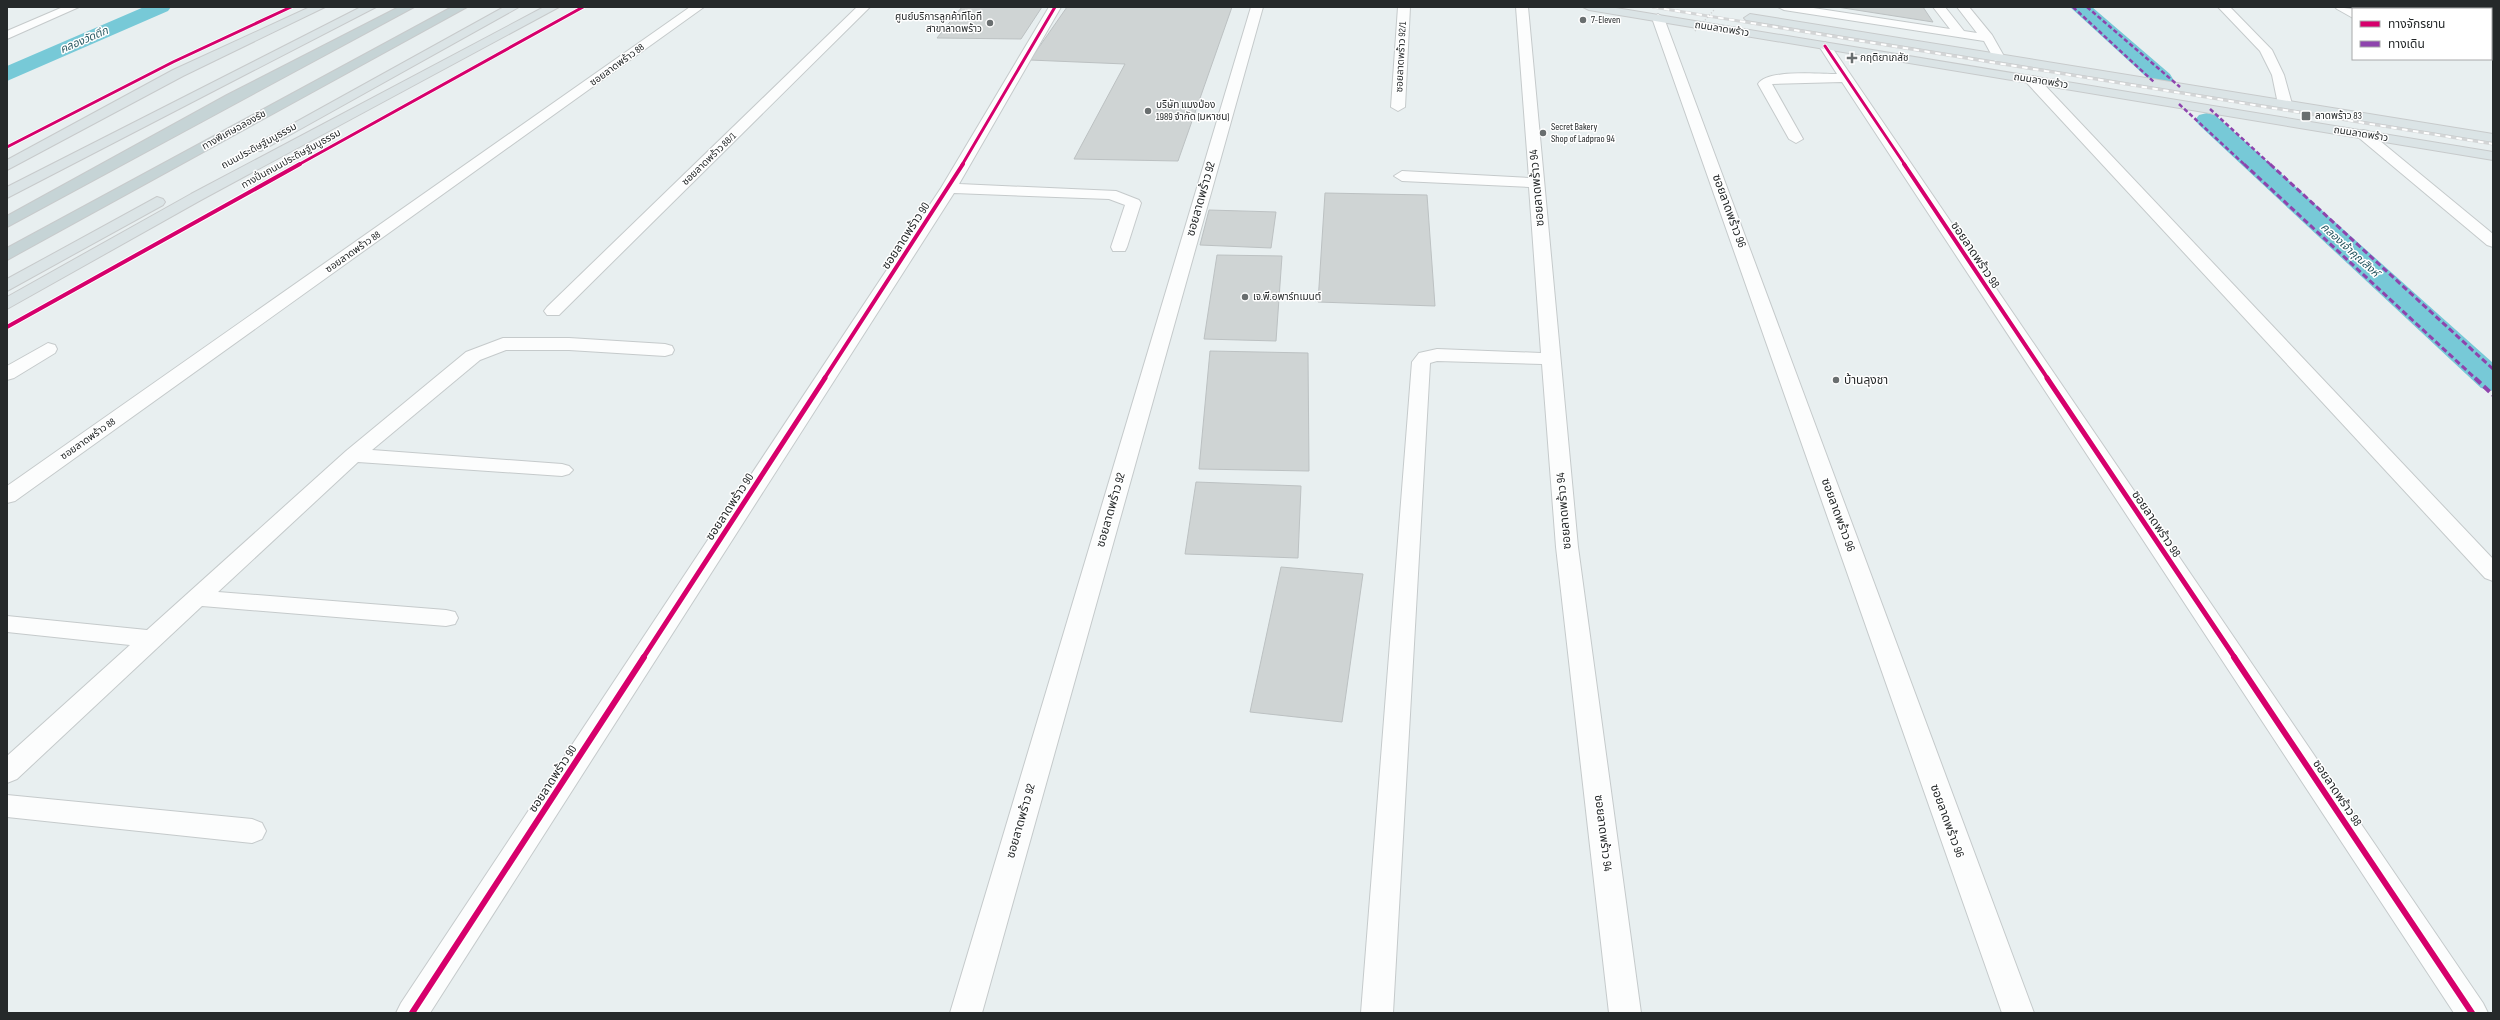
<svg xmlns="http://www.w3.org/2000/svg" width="2500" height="1020" viewBox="0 0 2500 1020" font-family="'Sofia Sans Condensed','Noto Sans Thai',sans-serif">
<rect width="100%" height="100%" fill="#e8eff0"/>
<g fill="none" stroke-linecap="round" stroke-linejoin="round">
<path fill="#77c9d7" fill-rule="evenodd" d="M144 7H171L168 11 7 81V66Z
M2070 7H2092L2170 74 2173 79 2170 84 2162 86 2154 84Z
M2207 113 2215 115 2493 363V391L2481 388 2199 125 2195 120 2199 115Z"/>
</g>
<path fill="#cfd4d4" stroke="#bcc1c2" d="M962 7H1042L1021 39 937 38Z
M1067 7H1232L1178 161 1074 159 1125 64 1030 60Z
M1837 7H1923L1933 22Z
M1325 193 1427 195 1435 306 1318 302Z
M1209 210 1276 212 1271 248 1200 245Z
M1217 255 1282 256 1276 341 1204 339Z
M1210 351 1308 353 1309 471 1199 469Z
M1196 482 1301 486 1298 558 1185 554Z
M1281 567 1363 574 1342 722 1250 712Z"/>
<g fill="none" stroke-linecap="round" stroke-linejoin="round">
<defs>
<path id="minor" d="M63 7H79L7 39V31Z
M690 7H704L15 501 7 503V486Z
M857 7H870L559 315H547L544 311 547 307Z
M1049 7H1061L959 184 1116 191 1139 200 1141 203 1127 247 1125 251H1113L1111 247 1125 205 1109 199 954 193 430 1013H396L401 1003 941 188Z
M1251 7H1263L982 1013H950Z
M1398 7H1410L1405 107 1398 111 1391 107Z
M1516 7H1528L1578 547 1641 1013H1609L1556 547 1542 364 1437 361 1430 363 1393 1013H1361L1412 362 1419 353 1437 349 1541 353 1529 187 1402 181 1394 176 1402 171 1529 178Z
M1778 7H1807L1950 29 1933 7H1945L1964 31 1977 33 1957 7H1969L1992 35 2005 58 2003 61H1995L1984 41 1784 10Z
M2218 7H2230L2272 50 2284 75 2292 104 2290 107H2280L2278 104 2272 75 2260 51Z
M2335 7 2353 9V18L2337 9Z
M2379 7H2453L2455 9H2381Z
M2493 7V13H2491V9H2486Z
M1658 14 1664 18 2034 1013H2002L1652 18Z
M1825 42 1831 46 2483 1003 2488 1013H2454L1842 82 1772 84 1803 139 1796 143 1789 139 1758 84C1767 69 1821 74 1837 74L1819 46Z
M2032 76 2037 77 2493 559V581L2485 578 2027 83 2025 80Z
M2363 130 2368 131 2493 234V247L2487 245 2358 137 2356 134Z
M503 338H569L665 344 672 346 674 350 672 354 665 356 569 350H506L480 360 372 450 562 464 569 466 573 470 569 474 562 476 358 462 218 592 446 610 455 612 458 618 455 624 446 626 202 606 17 779 7 783V756L130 645 7 632V616L147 630 346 451 466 352Z
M48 343 55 345 57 349 55 353 14 378 7 380V366Z
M7 795 252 819 262 823 266 831 262 839 252 843 7 817Z"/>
<path id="major" d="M310 7H325L183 76 7 170V160L173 70Z
M361 7H376L7 198V187Z
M504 7H519L261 151H251L249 148Z
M544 7H559L201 200 7 309V297L191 194Z
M1583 7H1610L2493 152V160L1589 10Z
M1750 14 2493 134V142L1746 20 1744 18Z
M157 197 163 199 165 202 163 205 7 291V279Z"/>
<path id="highway" d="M399 7H414L7 227V216L227 95Z
M452 7H467L7 260V248Z"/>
</defs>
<use href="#minor" stroke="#c5cacb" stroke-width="2"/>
<use href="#major" stroke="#c7cacb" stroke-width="2"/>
<use href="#highway" stroke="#c7cacb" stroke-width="2"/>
<use href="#minor" fill="#fcfdfd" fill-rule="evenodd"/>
<use href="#major" fill="#dbe4e6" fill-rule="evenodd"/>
<use href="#highway" fill="#c6d4d6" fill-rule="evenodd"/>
<defs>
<path id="rail" d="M1653 7 2493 144"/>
</defs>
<use href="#rail" stroke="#d3d5d6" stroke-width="3"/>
<use href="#rail" stroke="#fff" stroke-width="2" stroke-dasharray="5.5" stroke-linecap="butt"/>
<path stroke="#cdcfd0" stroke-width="1.5" stroke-dasharray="1 2" stroke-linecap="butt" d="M1695 31 1714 10"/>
<path stroke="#8e44ad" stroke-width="2.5" stroke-dasharray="4.5 2.5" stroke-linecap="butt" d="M2073 7 2155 83
M2087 7 2180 87
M2179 104 2245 165
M2210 109 2271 165"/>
<path stroke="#8e44ad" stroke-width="3" stroke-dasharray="6 3" stroke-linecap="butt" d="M2244 164 2476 379
M2270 164 2493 369"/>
<path stroke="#8e44ad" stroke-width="4" stroke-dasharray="8 4" stroke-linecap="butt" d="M2475 378 2493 395"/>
<defs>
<path id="cycleway-far3" d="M1825 46 1905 165
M7 147 173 62 291 7
M298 165 583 7
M962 165 1055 7"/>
<path id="cycleway-far2" d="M1904 164 2048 379
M7 327 300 164
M824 379 963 164"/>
<path id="cycleway-far1" d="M2047 378 2235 658
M643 658 825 378"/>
<path id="cycleway" d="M2234 657 2472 1013
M412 1013 644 657"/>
</defs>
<use href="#cycleway-far3" stroke="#fff" stroke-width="4.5"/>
<use href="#cycleway-far2" stroke="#fff" stroke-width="6"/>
<use href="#cycleway-far1" stroke="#fff" stroke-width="8"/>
<use href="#cycleway" stroke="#fff" stroke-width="9"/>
<use href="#cycleway-far3" stroke="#d6006c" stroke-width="3"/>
<use href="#cycleway-far2" stroke="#d6006c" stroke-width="4"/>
<use href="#cycleway-far1" stroke="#d6006c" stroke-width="5"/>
<use href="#cycleway" stroke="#d6006c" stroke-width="6"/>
</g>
<g fill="#696e6f" stroke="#fff" stroke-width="1.5">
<circle cx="1583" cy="20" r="4"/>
<circle cx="990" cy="23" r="4"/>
<path d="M1850 52h4v4h4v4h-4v4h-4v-4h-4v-4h4z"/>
<circle cx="1148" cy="111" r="4"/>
<rect x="2301" y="111" width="10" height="10" rx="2"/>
<circle cx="1543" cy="133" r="4"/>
<circle cx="1245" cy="297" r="4"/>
<circle cx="1836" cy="380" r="4"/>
</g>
<g text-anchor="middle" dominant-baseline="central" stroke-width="3" stroke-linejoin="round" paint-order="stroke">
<g font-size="10" fill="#25292a" stroke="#fff" text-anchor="start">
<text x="982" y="17" text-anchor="end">ศูนย์บริการลูกค้าทีโอที<tspan x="982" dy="12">สาขาลาดพร้าว</tspan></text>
<text x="1591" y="20">7-Eleven</text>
<text x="1860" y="58">กฤติยาเภสัช</text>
<text x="1156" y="105">บริษัท แมงป่อง<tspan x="1156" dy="12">1989 จำกัด (มหาชน)</tspan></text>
<text x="2315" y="116">ลาดพร้าว 83</text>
<text x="1551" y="127">Secret Bakery<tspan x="1551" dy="12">Shop of Ladprao 94</tspan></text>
<text x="1253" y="297">เจ.พี.อพาร์ทเมนต์</text>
</g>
<g font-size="10" fill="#25292a" stroke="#fff">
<text transform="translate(1722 29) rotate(9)">ถนนลาดพร้าว</text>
<text transform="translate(1401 57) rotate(-87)">ซอยลาดพร้าว 92/1</text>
<text transform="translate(617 65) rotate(-36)">ซอยลาดพร้าว 88</text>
<text transform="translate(2041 81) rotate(9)">ถนนลาดพร้าว</text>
<text transform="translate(234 130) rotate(-29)">ทางพิเศษฉลองรัช</text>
<text transform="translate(2361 134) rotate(9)">ถนนลาดพร้าว</text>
<text transform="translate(259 146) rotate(-29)">ถนนประดิษฐ์มนูธรรม</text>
<text transform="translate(291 159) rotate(-29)">ทางปั่นถนนประดิษฐ์มนูธรรม</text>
<text transform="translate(709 159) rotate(-44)">ซอยลาดพร้าว 88/1</text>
<text transform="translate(353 252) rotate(-35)">ซอยลาดพร้าว 88</text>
<text transform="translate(88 439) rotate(-35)">ซอยลาดพร้าว 88</text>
</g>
<g font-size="11" font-style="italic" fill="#26565f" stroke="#fff">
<text transform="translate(84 40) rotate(-23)">คลองวัดตึก</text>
<text transform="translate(2350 250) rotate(42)">คลองเจ้าคุณสิงห์</text>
</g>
<g font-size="12" fill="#25292a" stroke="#fff">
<text transform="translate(1537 188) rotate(-95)">ซอยลาดพร้าว 94</text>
<text transform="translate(1201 199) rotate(-74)">ซอยลาดพร้าว 92</text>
<text transform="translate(1729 211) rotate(70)">ซอยลาดพร้าว 96</text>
<text transform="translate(906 236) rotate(-57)">ซอยลาดพร้าว 90</text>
<text transform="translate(1975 255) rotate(56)">ซอยลาดพร้าว 98</text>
<text transform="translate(730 507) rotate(-57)">ซอยลาดพร้าว 90</text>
<text transform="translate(1111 510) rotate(-74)">ซอยลาดพร้าว 92</text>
<text transform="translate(1564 511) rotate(-95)">ซอยลาดพร้าว 94</text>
<text transform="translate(1838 515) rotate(70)">ซอยลาดพร้าว 96</text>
<text transform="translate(2156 524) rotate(56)">ซอยลาดพร้าว 98</text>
<text transform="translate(553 779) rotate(-57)">ซอยลาดพร้าว 90</text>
<text transform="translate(2337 793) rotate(56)">ซอยลาดพร้าว 98</text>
<text transform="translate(1021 821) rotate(-74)">ซอยลาดพร้าว 92</text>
<text transform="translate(1947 821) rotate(70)">ซอยลาดพร้าว 96</text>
<text transform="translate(1603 833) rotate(83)">ซอยลาดพร้าว 94</text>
</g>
<g font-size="12" fill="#25292a" stroke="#fff" text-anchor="start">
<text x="1844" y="380">บ้านลุงชา</text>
</g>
</g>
<rect width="2500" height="1020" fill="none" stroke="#25292a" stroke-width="16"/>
<rect x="2352" y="8" width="140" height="52" fill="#ffffff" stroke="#a8a9aa"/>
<rect x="2360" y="21" width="20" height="6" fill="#d6006c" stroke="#a8a9aa"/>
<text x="2388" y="28" font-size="12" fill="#25292a">ทางจักรยาน</text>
<rect x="2360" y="41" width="20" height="6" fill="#8e44ad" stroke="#a8a9aa"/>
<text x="2388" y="48" font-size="12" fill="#25292a">ทางเดิน</text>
</svg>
